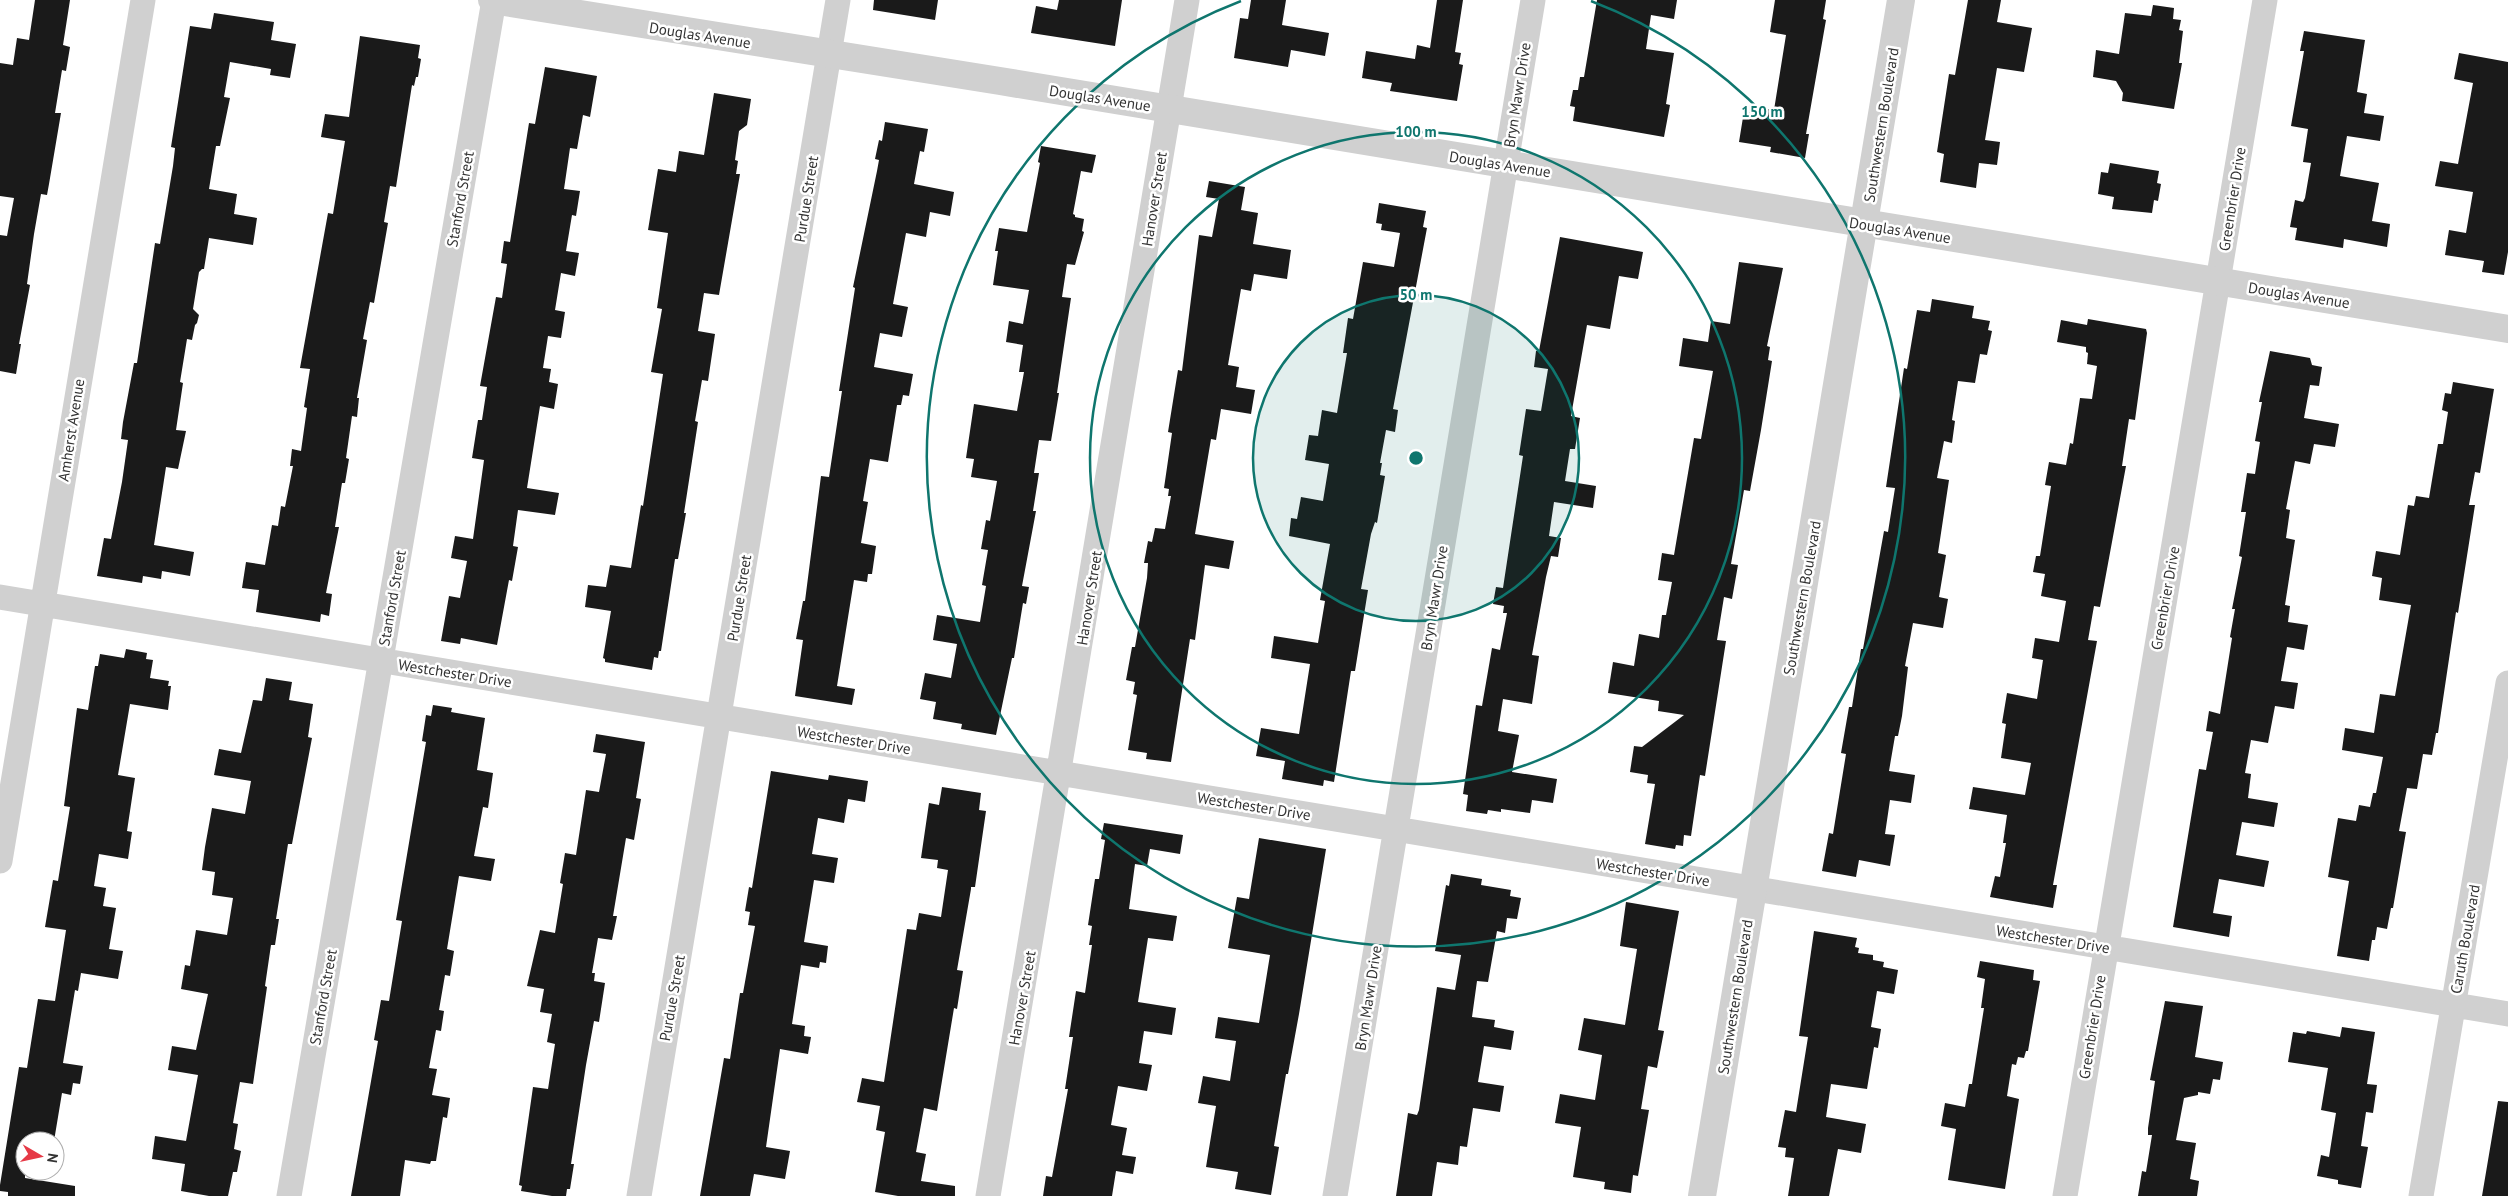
<svg xmlns="http://www.w3.org/2000/svg" width="2508" height="1196" viewBox="0 0 2508 1196" font-family="'PT Sans',sans-serif">
<rect width="100%" height="100%" fill="#fff"/>
<path fill="#1a1a1a" d="M35 0H70L63 45 70 47 66 71 62 70 55 113H61L49 184 47 195 41 194 34 234 27 284 30 285 19 344H21L16 374 0 371V235L7 236 14 198 0 196V63L13 65 17 38 29 40Z
M874 0H938L935 20 873 10Z
M1059 0H1122L1115 46 1031 33 1036 6 1057 10Z
M1251 0H1286L1282 25 1329 33 1325 56 1291 50 1288 67 1234 58 1240 18 1248 19Z
M1437 0H1463L1455 52 1461 53 1459 64 1463 65 1457 101 1390 91 1392 83 1362 78 1366 51 1415 59 1417 45 1430 48Z
M1597 0H1677L1674 19 1651 15 1646 49 1674 53 1666 104 1670 105 1664 137 1573 121 1575 107 1570 106 1573 90H1578L1580 77H1584Z
M1775 0H1826L1823 19 1826 20 1806 134H1809L1805 158 1770 152 1771 147 1739 142 1745 105 1774 110 1786 35 1770 32Z
M1968 0H2001L1997 22 2032 28 2024 72 1997 68 1985 140 2000 142 1997 165 1979 163 1976 188 1940 182 1944 154 1937 152 1949 74 1955 75Z
M2153 5 2174 8 2173 19 2181 20 2179 30 2183 31 2179 63H2182L2174 109 2122 101 2123 93 2116 81 2093 77 2096 50 2119 54 2125 13 2151 16Z
M214 13 274 22 271 40 296 44 290 78 270 75 271 69 230 62 224 97 230 98 220 146H216L209 189 237 194 234 214 257 218 253 245 209 238 204 269H202L199 272 193 309 199 315 197 323 195 325 192 340 187 339 180 382 183 383 176 430 186 431 178 469 166 467 154 545 194 552 190 576 162 571 161 579 143 576 142 583 97 576 104 538 111 539 122 482 128 440 121 439 123 422 134 363H137L155 243 160 244 173 166 175 148 171 147 190 26 211 29Z
M2304 31 2365 40 2357 92 2367 94 2364 113 2384 116 2380 141 2347 136 2340 176 2379 183 2372 221 2390 224 2387 247 2344 239 2343 248 2295 240 2297 228 2290 227 2295 200 2303 202 2305 198 2311 163 2303 162 2308 129 2291 126 2304 51H2300Z
M360 36 420 45 418 58 421 59 418 77H416L414 86 412 85 396 187 390 186 384 222 388 223 374 303 370 302 363 339 367 340 357 398H359L357 417 352 416 346 458 349 459 345 483H342L335 527H339L326 593 332 594 329 616 321 614 320 622 256 612 259 590 242 588 246 562 265 565 272 525 278 526 281 506 285 507 293 466H290L292 449 301 451 307 408 304 407 310 369 300 368 328 213 333 214 345 141 321 137 325 114 349 117Z
M2459 53 2508 62V252L2504 275 2482 272 2484 261 2445 255 2449 230 2466 233 2473 192 2435 186 2440 161 2458 164 2473 83 2454 79Z
M545 67 597 76 590 117 583 115 577 149 570 148 564 189 580 191 576 216 572 215 566 251 579 253 575 276 561 273 555 310 565 312 561 338 548 336 543 368 551 369 549 382 558 384 554 409 540 406 527 488 559 493 555 515 518 510 513 546 518 547 512 581 509 580 497 645 461 638 460 644 441 641 449 596 460 598 467 561 451 558 455 536 473 539 484 460 472 458 478 420H482L487 387 480 386 496 297 502 298 507 264 501 263 504 241 510 242 529 123 535 124Z
M714 93 751 99 747 125 739 131 735 160 738 161 736 174H740L719 295 704 293 698 331 715 334 708 381 702 380 695 421 698 422 684 513H686L678 559H675L661 651H659L658 658 654 657 652 670 605 662V659L603 658 611 611 585 607 588 585 606 587 610 565 631 568 641 505 643 506 663 374 651 372 662 309 657 308 668 233 648 230 658 169 676 172 679 151 704 155Z
M885 122 928 129 924 152 920 151 914 184 954 192 950 216 930 212 926 237 906 233 893 304 908 307 902 337 880 333 874 367 913 374 909 396 903 395 901 405H897L888 462 870 459 863 501 868 502 861 543 876 546 872 574H868L867 582 854 580 837 686 855 689 852 705 795 696 803 640 796 639 803 601H805L821 476 829 477 842 391H839L855 288 853 287 877 171 879 160 875 159 879 140 882 141Z
M1041 146 1096 155 1092 173 1081 171 1073 214 1075 215V217L1084 219 1082 231 1084 232 1075 265 1067 264 1062 297 1071 298 1057 393H1059L1051 441 1039 440 1034 473H1039L1033 511H1036L1022 586 1029 587 1026 604 1023 603 1014 658H1012L996 735 961 729 962 724 933 719 936 702 920 699 925 673 951 678 957 644 933 640 937 615 980 622 986 586 982 585 988 550 981 549 986 520 990 521 997 481 971 477 974 459 966 458 974 404 1017 411 1024 372H1019L1023 345 1006 342 1009 321 1023 324 1029 290 993 285 998 251H995L999 228 1027 232 1040 163 1038 162Z
M2110 163 2159 171 2157 183 2161 184 2158 201 2154 200 2152 213 2112 209 2114 197 2098 194 2101 172 2108 173Z
M1209 181 1245 187 1241 210 1258 213 1253 244 1291 250 1287 279 1254 274 1251 291 1241 289 1228 365 1239 367 1236 387 1255 390 1251 414 1221 409 1216 440 1211 439 1195 534 1234 541 1229 569 1205 565 1195 640 1190 639 1171 762 1146 759 1147 753 1128 750 1137 695 1133 694 1135 682 1126 680 1132 647H1135L1147 578 1148 563H1144L1148 541 1152 542 1155 528 1165 529 1171 496H1168L1169 489 1164 488 1172 433 1168 432 1178 370 1182 371 1199 235 1212 237 1219 199 1206 197Z
M1379 203 1426 211 1423 227 1427 228 1393 409 1398 410 1395 432 1386 430 1380 463H1382L1380 475 1385 476 1377 523 1375 522 1371 534 1361 589 1368 590 1355 671H1351L1334 782 1324 780 1323 786 1282 779 1285 761 1256 756 1261 728 1299 734 1310 664 1271 658 1274 636 1318 643 1325 601 1320 600 1330 544 1289 536 1291 518 1297 519 1301 497 1323 501 1329 464 1305 460 1309 435 1318 436 1322 410 1337 413 1347 353H1343L1348 318 1353 319 1363 262 1394 267 1400 233 1381 230 1382 224 1376 223Z
M1560 237 1643 252 1638 279 1619 276 1610 329 1587 325 1571 416 1580 418 1575 449H1570L1565 481 1596 486 1593 508 1554 502 1549 536 1561 538 1558 557 1551 556 1546 577 1532 655 1539 656 1532 704 1503 699 1498 731 1519 735 1512 772 1557 779 1553 803 1532 800 1530 813 1501 809V812L1488 810 1487 814 1466 811 1468 795 1463 794 1476 705 1482 706 1492 648 1500 650 1507 613H1503L1504 606 1493 604 1496 587 1503 588 1523 456 1519 455 1526 409 1541 411 1548 369 1534 367 1536 351H1539Z
M1739 262 1783 268 1767 346 1770 347 1768 360 1772 361 1761 430 1750 491 1744 490 1731 564 1738 565 1732 599 1724 597 1717 640 1726 641 1705 776 1700 775 1691 836 1684 835 1683 846 1676 845 1675 849 1645 844 1655 784 1647 783 1648 775 1630 772 1634 746 1642 747 1684 715 1658 711 1659 701 1608 693 1613 662 1634 666 1639 634 1659 638 1662 615H1666L1672 582 1658 580 1662 553 1674 555 1694 438 1701 439 1713 371 1679 366 1683 338 1708 342 1711 321 1730 324Z
M1932 299 1974 306 1972 318 1990 321 1988 330 1992 331 1987 355 1980 354 1975 383 1958 381 1952 420 1955 421 1952 443 1944 441 1937 478 1949 480 1938 553 1946 555 1939 597 1948 599 1943 628 1913 623 1905 666 1908 667 1902 716 1898 736H1895L1889 771 1915 775 1911 803 1890 800 1885 834 1895 835 1890 866 1859 860 1856 877 1822 871 1829 833 1833 834 1846 754 1841 753 1849 707H1852L1861 649H1863L1884 531 1888 532 1895 488 1886 487 1904 368 1907 369 1917 310 1930 312Z
M2088 319 2146 329 2147 333 2135 420 2129 419 2122 466H2126L2100 607 2094 606 2088 640 2097 641 2053 885H2057L2053 908 1990 897 1995 876 2000 877 2006 843H2003L2007 815 1969 809 1973 787 2025 795 2031 763 2001 758 2006 724 2002 723 2007 693 2037 699 2043 660 2032 658 2035 638 2059 642 2066 601 2041 596 2045 574 2033 572 2036 556H2040L2051 486 2045 485 2049 462 2066 465 2070 443 2073 444 2080 398 2092 399 2097 366 2087 364 2088 353 2086 352V347L2057 342 2061 320 2087 325Z
M2270 351 2310 358 2312 365 2322 367 2319 386 2310 385 2304 418 2339 424 2335 447 2314 444 2310 464 2295 461 2286 509 2290 510 2286 538 2295 540 2285 605 2290 606 2288 622 2308 625 2304 650 2287 647 2281 681 2298 683 2294 709 2275 706 2268 743 2251 740 2245 773 2251 774 2248 798 2278 803 2274 827 2242 822 2236 855 2269 861 2264 887 2219 879 2213 913 2232 916 2229 937 2173 927 2199 769 2206 770 2213 732 2206 731 2209 711 2220 714 2232 638 2230 637 2235 609H2232L2242 557 2239 556 2246 512H2241L2247 473 2255 474 2260 442 2255 441 2262 402H2259Z
M2453 382 2494 389 2480 473 2475 472 2469 505H2475L2458 613 2456 612 2438 733H2436L2432 755 2423 754 2417 789 2407 788 2399 831 2406 832 2393 908H2391L2387 929 2377 927 2375 940H2372L2369 961 2337 956 2349 881 2328 877 2338 818 2356 821 2359 805 2370 807 2373 793H2376L2383 757 2342 750 2345 728 2374 733 2380 694 2395 696 2411 605 2379 600 2382 578 2372 576 2376 551 2400 555 2408 505 2414 506 2416 496 2429 498 2438 444H2443L2448 412 2442 410 2445 393 2451 394Z
M126 649 147 653 146 659 153 660 150 678 169 681 168 686H171L168 710 130 704 118 775 135 778 127 831 132 832 128 859 99 854 94 886 106 888 103 906 116 908 109 949 123 951 118 979 81 973 78 991 75 990 63 1063 83 1066 80 1084 73 1083 71 1095 62 1093 54 1141H25V1178L75 1186V1196H8V1192L0 1191V1185L19 1067 27 1068 38 999 55 1001 66 930 45 927 53 880 58 881 70 807 64 806 77 708 88 710 95 666H98L100 654 124 658Z
M266 678 292 682 289 700 313 704 308 737 312 738 292 844H288L276 919H279L275 945H271L265 986 267 987 253 1084 240 1082 233 1123 238 1124 234 1149 241 1151 237 1172H233L228 1196H209L181 1191 185 1164 152 1159 155 1136 186 1141 198 1075 168 1070 172 1046 196 1050 208 994 181 989 185 965 190 966 196 930 227 935 233 898 212 895 215 872 202 870 205 847 212 808 245 814 251 781 214 775 219 749 241 753 253 700 262 701Z
M433 705 452 708 451 712 485 718 477 770 493 773 488 808 483 807 474 856 495 859 491 881 459 876 447 949 454 951 450 976 445 975 439 1010 444 1011 441 1031 436 1030 429 1068 437 1069 432 1095 450 1098 447 1118 443 1117 436 1161H431L430 1164 405 1160 400 1196H351L378 1041 374 1040 381 1000 389 1001 402 921 396 920 426 742 422 741 426 715 431 716Z
M596 734 645 742 636 798 641 799 634 840 626 838 613 916H617L612 940 598 938 592 973H595L594 981 605 983 599 1022 594 1021 586 1065 571 1164H574L570 1189H567L566 1196H552L521 1191 522 1186 519 1185 533 1087 548 1089 555 1044 547 1042 552 1014 540 1012 544 989 527 986 540 930 555 933 563 884 560 883 565 853 576 855 586 790 599 792 606 754 593 752Z
M771 771 828 780 829 775 868 781 865 802 848 799 844 823 818 818 812 854 838 858 834 883 814 880 804 942 828 946 826 963 820 962 819 968 801 965 792 1024 805 1026 804 1036 811 1037 808 1054 780 1049 766 1147 790 1151 785 1179 754 1174 750 1196H700L724 1058 730 1059 740 993H743L755 926 748 925 750 912 745 911 749 887 752 888Z
M942 787 981 793 979 810 986 811 975 887H971V889L957 970 963 971 957 1009 954 1008 937 1111 924 1108 916 1152 926 1154 921 1181 955 1186V1196H898L875 1192 885 1132 876 1130 880 1106 857 1102 862 1078 884 1082 907 929 916 930 919 913 941 917 948 870 937 868 938 860 921 858 929 803 939 805Z
M1104 823 1183 835 1180 854 1150 849 1147 866 1135 864 1129 909 1177 916 1173 941 1148 938 1138 1002 1176 1008 1172 1035 1144 1031 1139 1063 1152 1065 1147 1091 1118 1086 1111 1125 1127 1128 1122 1155 1136 1157 1133 1174 1116 1171 1112 1196H1043L1046 1176 1052 1177 1068 1089H1065L1073 1037H1069L1076 991 1085 993 1092 945H1089L1092 926 1088 925 1095 879H1099L1105 840 1101 839Z
M1259 838 1326 849 1299 1014 1288 1074H1286L1274 1146 1279 1147 1271 1195 1235 1189 1238 1172 1206 1167 1216 1106 1198 1103 1203 1076 1230 1081 1236 1041 1215 1038 1218 1017 1259 1023 1270 955 1228 948 1237 897 1249 899Z
M1451 874 1482 879 1481 885 1511 890 1510 896 1521 898 1517 919 1507 918 1505 933 1497 931 1488 982 1477 981 1472 1017 1495 1020 1494 1027 1514 1031 1511 1050 1484 1046 1478 1082 1504 1086 1500 1112 1473 1108 1467 1147 1460 1146 1458 1165 1437 1162 1432 1196H1396L1408 1113 1417 1115 1419 1110 1437 987 1455 990 1461 955 1435 951 1446 885 1449 886Z
M1626 902 1679 911 1658 1030 1664 1031 1657 1068 1648 1066 1641 1109 1649 1110 1638 1176 1633 1175 1631 1193 1604 1189 1605 1182 1573 1177 1581 1127 1555 1123 1560 1094 1595 1100 1602 1055 1578 1050 1584 1018 1625 1025 1637 949 1620 946Z
M1814 931 1857 938 1855 947 1859 948 1858 953 1873 955V960L1884 962 1883 967 1898 970 1894 994 1877 991 1871 1027 1881 1029 1878 1048 1874 1047 1867 1089 1831 1084 1826 1117 1866 1124 1861 1153 1838 1149 1829 1196H1788L1794 1158 1785 1157 1786 1148 1778 1147 1785 1110 1796 1112 1808 1037 1799 1036Z
M1980 961 2034 970 2033 980 2040 981 2028 1051H2026L2024 1058 2018 1057 2016 1065 2012 1064 2007 1096 2019 1099 2005 1189 1948 1180 1956 1129 1941 1126 1945 1103 1965 1107 1969 1084H1972L1984 1008H1981L1985 979 1977 977Z
M2165 1001 2203 1006 2195 1057 2223 1062 2220 1080 2213 1079 2210 1094 2198 1092V1095L2184 1098 2176 1140 2196 1143 2190 1179 2199 1181 2197 1196H2138L2142 1171 2146 1172 2152 1135H2148V1128L2155 1081 2150 1080Z
M2342 1027 2375 1032 2367 1084 2377 1085 2373 1113 2366 1112 2361 1146 2368 1147 2361 1188 2338 1184V1180L2317 1176 2321 1155 2329 1157 2336 1113 2321 1110 2328 1068 2288 1062 2293 1032 2306 1034 2307 1031 2340 1037Z
M2498 1101 2508 1102V1196H2482Z"/>
<g fill="none" stroke-linecap="round" stroke-linejoin="round">
<path stroke="#d0d0d0" stroke-width="25" d="M0 597 2508 1014
M0 861 143 0
M289 1196 494 0
M639 1196 838 0
M988 1196 1187 0
M1335 1196 1533 0
M2065 1196 2265 0
M2421 1196 2508 683"/>
<path stroke="#d0d0d0" stroke-width="28" d="M492 0 1000 81 2508 329
M1702 1196 1901 0"/>
</g>
<circle cx="1416" cy="458" r="163" fill="#0f766e" fill-opacity=".12"/>
<g fill="none" stroke="#0f766e" stroke-width="2.5">
<circle cx="1416" cy="458" r="163"/>
<circle cx="1416" cy="458" r="326"/>
<path d="M1591 1A489 489 0 1 1 1241 1"/>
</g>
<g text-anchor="middle" dominant-baseline="central" stroke-width="5" stroke-linejoin="round" paint-order="stroke">
<g font-size="15" fill="#333" stroke="#fff">
<text transform="translate(700 35) rotate(9)">Douglas Avenue</text>
<text transform="translate(1517 95) rotate(-81)">Bryn Mawr Drive</text>
<text transform="translate(1100 98) rotate(9)">Douglas Avenue</text>
<text transform="translate(1881 125) rotate(-81)">Southwestern Boulevard</text>
<text transform="translate(1500 164) rotate(9)">Douglas Avenue</text>
<text transform="translate(460 199) rotate(-80)">Stanford Street</text>
<text transform="translate(806 199) rotate(-81)">Purdue Street</text>
<text transform="translate(1154 199) rotate(-81)">Hanover Street</text>
<text transform="translate(2232 199) rotate(-81)">Greenbrier Drive</text>
<text transform="translate(1900 230) rotate(9)">Douglas Avenue</text>
<text transform="translate(2299 295) rotate(9)">Douglas Avenue</text>
<text transform="translate(71 430) rotate(-81)">Amherst Avenue</text>
<text transform="translate(392 598) rotate(-80)">Stanford Street</text>
<text transform="translate(739 598) rotate(-81)">Purdue Street</text>
<text transform="translate(1089 598) rotate(-81)">Hanover Street</text>
<text transform="translate(1434 598) rotate(-81)">Bryn Mawr Drive</text>
<text transform="translate(1802 598) rotate(-80)">Southwestern Boulevard</text>
<text transform="translate(2165 598) rotate(-80)">Greenbrier Drive</text>
<text transform="translate(455 673) rotate(9)">Westchester Drive</text>
<text transform="translate(854 740) rotate(9)">Westchester Drive</text>
<text transform="translate(1254 806) rotate(9)">Westchester Drive</text>
<text transform="translate(1653 872) rotate(9)">Westchester Drive</text>
<text transform="translate(2053 939) rotate(9)">Westchester Drive</text>
<text transform="translate(2465 939) rotate(-80)">Caruth Boulevard</text>
<text transform="translate(323 997) rotate(-80)">Stanford Street</text>
<text transform="translate(1735 997) rotate(-81)">Southwestern Boulevard</text>
<text transform="translate(672 998) rotate(-80)">Purdue Street</text>
<text transform="translate(1022 998) rotate(-80)">Hanover Street</text>
<text transform="translate(1368 998) rotate(-81)">Bryn Mawr Drive</text>
<text transform="translate(2092 1027) rotate(-81)">Greenbrier Drive</text>
</g>
</g>
<circle cx="1416" cy="458" r="8" fill="#0f766e" stroke="#fff" stroke-width="2.5"/>
<g font-size="15" text-anchor="middle" font-weight="bold" fill="#0f766e" stroke="#fff" stroke-width="5" stroke-linejoin="round" paint-order="stroke">
<text x="1762" y="117">150 m</text>
<text x="1416" y="137">100 m</text>
<text x="1416" y="300">50 m</text>
</g>
<g transform="translate(40 1156) rotate(99)"><circle r="24" fill="#ffffff" stroke="#adadad"/>
<path d="M0-4L9 19L0 12L-9 19Z" fill="#e63946"/>
<text y="-8" font-size="14" font-weight="bold" text-anchor="middle" fill="#333333">N</text>
</g>
</svg>
